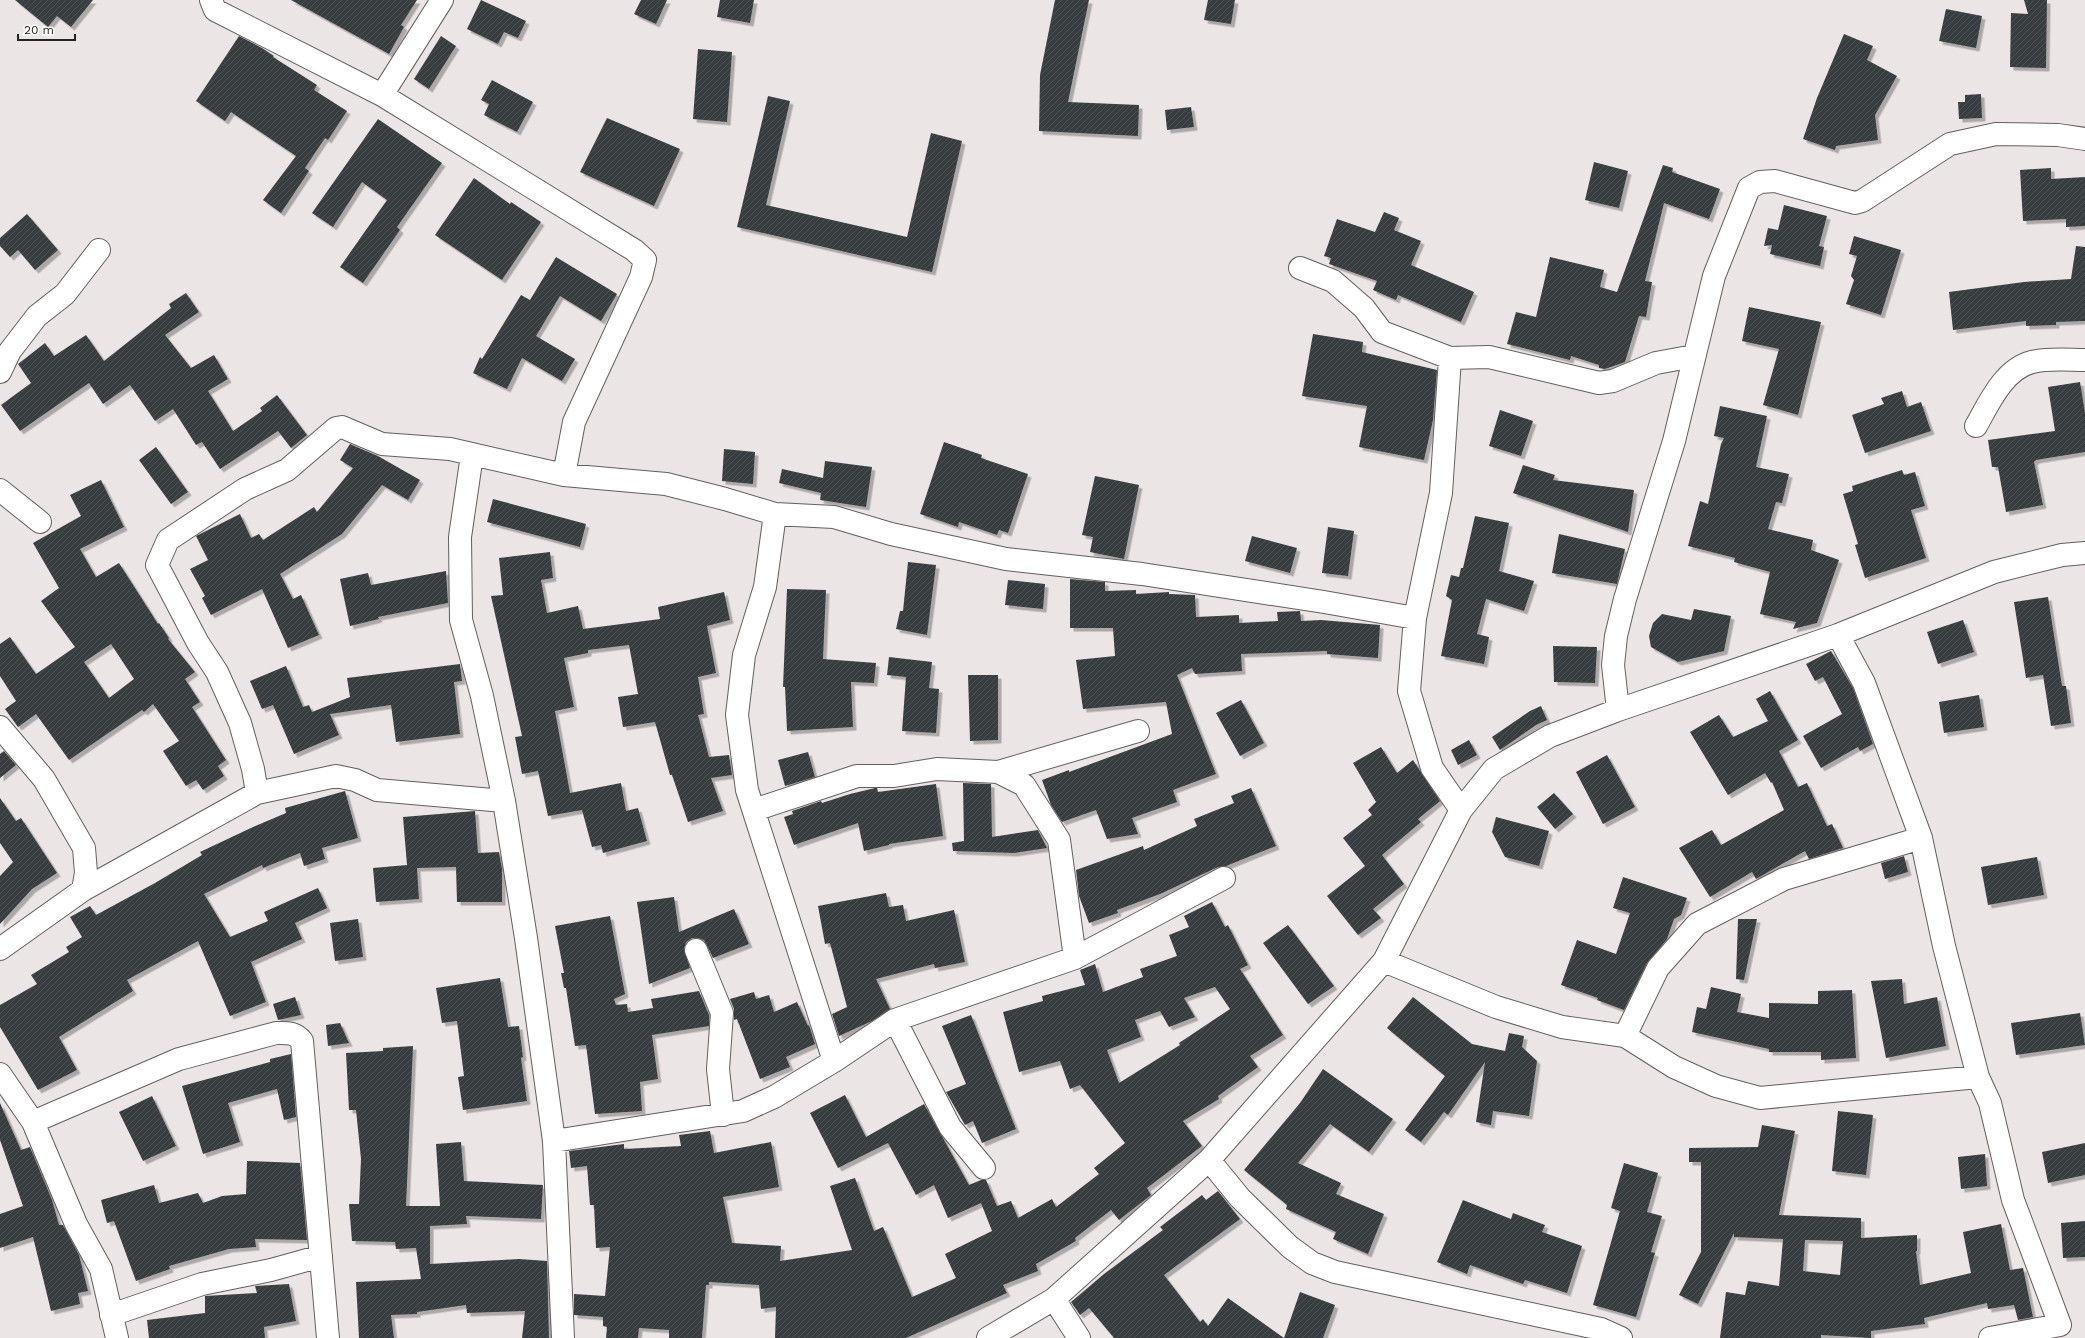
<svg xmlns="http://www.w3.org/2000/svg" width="2085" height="1338" viewBox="0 0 2085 1338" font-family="'Work Sans',sans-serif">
<defs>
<pattern id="building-hatch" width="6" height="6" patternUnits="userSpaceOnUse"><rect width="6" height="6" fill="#393d41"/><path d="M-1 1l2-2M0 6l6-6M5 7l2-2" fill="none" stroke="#4d5054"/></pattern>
<filter id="shadow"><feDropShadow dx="3.5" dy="3.5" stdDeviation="0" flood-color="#0004"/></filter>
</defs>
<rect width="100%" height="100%" fill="#ece5e5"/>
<path fill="url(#building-hatch)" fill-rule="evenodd" filter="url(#shadow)" d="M15 0H93L71 27 57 16 48 27Z
M291 0H417L401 25 404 27 389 54Z
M481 0 526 21 518 38 504 32 498 44 467 29Z
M641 0H667L656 24 634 14Z
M720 0H754L750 23 717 17Z
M1055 0H1089L1068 102 1139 105 1138 136 1039 131 1040 75Z
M1208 0H1235L1231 24 1204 20Z
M2024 0H2047L2046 68 2010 67 2011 13 2028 14Z
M1946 9 1982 16 1976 48 1939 41Z
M1844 34 1873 46 1867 60 1897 76 1875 115 1878 140 1836 146 1835 150 1803 139 1817 98Z
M239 36 262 48 274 56 273 57 317 85 314 90 347 111 328 140 325 138 305 168 309 171 281 213 263 200 296 156 231 112 225 121 196 101Z
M441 36 456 46 429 89 414 79Z
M698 49 732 52 727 122 693 119Z
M492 80 533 102 517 132 484 115 489 104 481 100Z
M1981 94 1982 118 1959 119 1958 102H1965V95Z
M768 96 790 101 766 205 907 237 931 133 962 141 932 272 737 227Z
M1191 107 1194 127 1167 130 1165 110Z
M607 118 680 149 654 206 580 172Z
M378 119 442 163 397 227 400 230 363 283 340 267 387 200 362 182 333 227 312 213Z
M1594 162 1628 171 1619 208 1585 200Z
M1663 165 1673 168 1672 172 1720 189 1709 219 1664 203 1645 281 1652 282 1646 317 1639 316 1625 362 1605 369 1599 368V365L1571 356 1570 360 1507 344 1516 312 1536 317 1550 257 1604 270 1600 287 1617 292Z
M2051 168V179L2085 177V226L2066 227V219L2023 221 2020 170Z
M474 178 510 204 511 202 541 222 502 280 435 235Z
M1784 205 1827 216 1819 246 1824 247 1820 266 1770 254 1772 245 1764 246 1768 228 1778 230Z
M1384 212 1399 218 1394 230 1421 241 1411 265 1474 292 1461 322 1398 295 1396 300 1373 290 1377 281 1329 264 1331 258 1324 256 1337 219 1375 232Z
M27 214 58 250 35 270 18 250 10 257 0 246V238Z
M1854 236 1901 250 1881 315 1846 304 1854 280 1851 276 1857 256 1849 254Z
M2076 246 2085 247V321L2056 322V325L2026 326V321L1953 330 1949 292 2024 282 2071 279Z
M556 257 617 294 601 321 560 296 536 336 575 359 562 381 522 358 507 389 473 373 480 357 482 359 521 295 530 300Z
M186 293 199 312 165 335 191 368 214 355 228 379 208 391 233 431 262 411 260 408 277 395 307 435 291 448 278 431 220 469 202 442 196 445 173 409 155 421 130 385 103 404 89 383 20 431 1 405 31 383 18 364 45 343 54 356 86 335 104 361 171 308 169 304Z
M1749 307 1821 322 1798 415 1763 405 1779 349 1742 341Z
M1313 334 1363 342 1362 352 1437 370 1433 420 1424 460 1359 447 1367 406 1302 396Z
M2080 382 2085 413V452L2036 460 2034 462 2043 505 2006 512 1998 467H1992L1988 440 2055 431 2048 387Z
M1902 391 1907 407 1921 402 1931 431 1865 453 1852 415 1884 404 1881 398Z
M1720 406 1767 416 1756 467 1789 474 1782 503 1776 502 1768 529 1813 540 1811 550 1839 560 1817 623 1793 629 1796 622 1760 614 1770 572 1734 562 1735 558 1688 546 1700 501 1708 504 1721 444 1724 438 1714 436Z
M1500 410 1533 421 1521 456 1489 446Z
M944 442 982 455 981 458 1028 474 1008 533 999 530 997 535 959 522 958 527 920 514Z
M350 444 378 456 420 480 408 500 382 485 342 534 280 574 293 599 301 595 319 635 288 648 262 589 211 615 202 598 205 596 190 569 208 560 196 536 240 514 251 538 259 534 263 540 314 507 317 512 353 468 340 460Z
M156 447 188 492 171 504 139 460Z
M724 449 755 452 753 484 722 481Z
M825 461 872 467 866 507 820 500 821 493 779 483 782 469 823 478Z
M1523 465 1555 475 1553 480 1634 490 1628 532 1513 493Z
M1902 470 1904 475 1915 472 1925 506 1911 510 1926 558 1865 578 1855 545 1858 544 1843 494 1853 491 1852 486Z
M1095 476 1139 485 1124 559 1090 552 1093 537 1082 535Z
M101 480 124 527 80 549 96 577 119 563 158 624 159 623 169 638 168 639 195 672 185 679 200 702 192 707 226 760 218 766 224 776 203 790 196 780 186 786 163 751 179 741 153 704 144 712 142 710 69 760 36 714 18 727 5 709 16 701 0 676V644L10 637 36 674 75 647 41 601 59 588 33 543 81 516 70 495ZM111 644 134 679 109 698 84 662Z
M493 499 586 524 580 547 487 522Z
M1475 516 1509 523 1499 571 1534 581 1524 611 1486 599 1477 634 1489 637 1484 664 1441 656 1452 600 1446 596 1451 575 1459 577 1461 568H1463Z
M1328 527 1354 531 1348 576 1322 573Z
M1559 534 1625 549 1617 584 1552 573Z
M1252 536 1297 548 1290 573 1245 561Z
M550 552 553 578 541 580 547 613 578 606 583 629 660 619 658 607 724 592 730 620 707 626 716 673 698 677 704 714 698 715 709 757 729 755 732 775 711 778 723 811 688 822 672 775H670L655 722 623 727 618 697 638 694 629 645 588 650V653L564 658 574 707 555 711 570 793 621 783 626 811 638 808 647 841 603 853 601 845 592 847 582 810 548 816 538 771 522 774 515 737 522 736 491 596 503 595 499 558Z
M908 562 936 565 927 635 896 629 900 611H903Z
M446 571 448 603 378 617 379 619 350 626 340 579 368 573 371 585Z
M1070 579 1105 582V591L1136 590V594L1169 592V594L1195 595 1196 617 1239 615V623L1278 621 1277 612 1300 611 1301 621 1321 620 1380 625 1378 658 1327 654V651L1241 654 1242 671 1195 674 1192 668 1177 675 1216 774 1173 790 1177 802 1132 818 1138 834 1107 839 1096 810 1062 822 1051 805 1042 780 1069 770V772L1172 734 1166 702 1083 709 1076 660 1115 656 1113 628H1070Z
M1008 580 1045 584 1043 609 1005 605Z
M787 589 826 590 823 659 876 663 874 683 851 682 853 727 787 731 785 687H783Z
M2048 597 2062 686H2066L2071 723 2051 726 2043 675 2026 678 2014 602Z
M1694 609 1731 616 1724 651 1678 662 1651 647 1649 636 1653 623 1662 614 1691 620Z
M1963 620 1974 652 1938 664 1927 632Z
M1553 646 1597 647 1595 683 1554 682Z
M1831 651 1853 688 1873 744 1860 751 1858 747 1821 768 1803 736 1842 714 1823 677 1815 681 1806 664Z
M889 657 932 662 929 688 939 689 936 733 902 731 906 677 887 675Z
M460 664 462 681 454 682 460 734 396 742 391 705 330 714 339 735 294 754 273 705 262 709 250 681 286 666 303 707 309 705 312 712 350 697 347 678Z
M968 675H998V740L970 741Z
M1770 691 1798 740 1779 751 1798 787 1807 783 1827 826 1832 824 1843 848 1809 859 1805 851 1756 879 1752 872 1710 897 1679 848 1712 830 1721 845 1784 810 1772 782 1771 783 1765 773 1728 795 1690 732 1719 715 1733 737 1768 721 1756 699Z
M1979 695 1984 727 1944 733 1939 702Z
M1241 700 1264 743 1240 756 1216 713Z
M1541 706 1547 720 1536 725 1500 750 1492 737 1530 711Z
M1469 740 1477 755 1458 765 1451 750Z
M1381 747 1397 773 1413 760 1440 801 1418 819 1421 822 1382 855 1404 884 1373 909 1381 918 1358 935 1327 896 1365 866 1343 838 1372 815 1368 810 1376 802 1353 763Z
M4 751 16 765 0 778V754Z
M808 752 815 777 785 786 778 760Z
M1607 755 1635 807 1603 824 1576 772Z
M963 783 991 784 992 837 1038 830 1047 848 1014 853 953 851 952 843 964 841Z
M936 784 943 836 889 844V845L864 851 858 823 794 845 784 817 793 814 792 811 821 801 822 803 850 794 875 788H877L878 792Z
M1251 788 1276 846 1226 866 1218 867 1160 894 1117 910 1118 913 1089 923 1079 896 1076 870 1143 846 1144 850 1197 826 1194 819 1234 803 1231 796Z
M345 791 358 838 322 848 325 859 304 866 300 853 263 868 262 865 204 894 230 937 268 921 264 912 318 888 327 908 295 923 302 939 251 962 266 1002 230 1016 198 941 127 980 133 991 59 1037 77 1070 38 1090 0 1027V1005L37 984 31 975 69 952 66 947 82 937 70 917 90 906 96 915 155 883 202 855 200 852 253 827 286 813 285 808Z
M1554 793 1573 814 1555 829 1537 807Z
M0 798 16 821 21 818 57 873 32 889 0 924V876L13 862 0 843Z
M475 811 478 853 499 852 502 869V902H457L456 867 417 868 419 899 376 902 373 868 407 865 403 817Z
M1496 817 1549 831 1539 866 1505 857 1492 832Z
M1904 856 1908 872 1885 879 1881 863Z
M2037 857 2044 895 1988 905 1981 867Z
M1623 877 1687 898 1681 915 1674 919 1667 939 1647 963 1624 1010 1597 1000 1598 998 1561 985 1577 940 1616 954 1630 913 1613 908Z
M886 893 889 907 903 905 906 921 954 910 965 962 935 968 934 964 876 979 890 1009 872 1021 839 1036 832 1014 847 1007 830 943 825 944 818 906Z
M674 897 679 932 734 909 749 944 713 958 704 940 698 938H692L686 942 684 949 690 968 649 984 637 902Z
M1212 902 1225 927 1228 925 1248 965 1240 969 1283 1035 1250 1056 1258 1067 1218 1096 1219 1099 1183 1121 1202 1146 1147 1188 1151 1195 1119 1220 1111 1210 1075 1238 1076 1241 1036 1264 1038 1271 1003 1285 1007 1293 906 1338H775L776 1307 761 1309 759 1285 709 1282V1285H706L702 1338H669V1330L639 1328 638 1338H606L607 1327 603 1326V1317L574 1315V1294L605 1296 610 1247 596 1248 594 1205H590L587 1166 571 1168 569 1151 624 1144V1149L681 1146 679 1135 710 1131 714 1153 771 1142 779 1187 723 1197 732 1243 781 1246 780 1261 852 1250 830 1186 855 1178 874 1231 883 1227 912 1297 956 1278 945 1254 992 1231 981 1203 948 1218 934 1185 916 1195 888 1143 838 1168 810 1113 845 1095 866 1137 924 1104 969 1185 981 1180H986L997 1206 1011 1201 1018 1218 1052 1199 1056 1207 1099 1174 1094 1168 1125 1143 1080 1085 1070 1089 1060 1061 1019 1072 1003 1012 1043 1001 1042 996 1085 985 1080 970 1095 964 1103 992 1143 977 1140 969 1177 956 1169 935 1189 927 1184 916ZM1215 987 1230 1009 1179 1043 1180 1045 1119 1083 1107 1050 1141 1037 1135 1020 1160 1011 1169 1027 1195 1017 1184 998Z
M610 916 625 994 614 999 616 1005 627 1004 628 1012 653 1008 651 999 699 991 709 1015V1026L652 1035 658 1079 640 1082 642 1111 595 1114 586 1045 575 1046 566 988H564L561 973H564L555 926Z
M358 919 363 957 335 961 330 923Z
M1738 919H1757L1744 980 1736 979Z
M1288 925 1334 986 1308 1004 1263 943Z
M500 978 508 1027 519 1026 523 1057 521 1058 527 1101 463 1110 458 1077 464 1076 457 1021 442 1023 436 988Z
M1902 979 1904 1004 1937 997 1946 1046 1886 1058 1871 981Z
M1711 987 1741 994 1737 1012 1769 1018V1003L1818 1004V991L1852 990 1856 1058 1821 1060V1052H1769V1049L1692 1032 1697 1007 1706 1009Z
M754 992 756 999 769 995 774 1012 797 1002 808 1026 809 1025 815 1044 786 1057 790 1067 760 1079 737 1019 734 1020V1009L730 999Z
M295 997 301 1015 278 1020 273 1004Z
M1413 997 1472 1044 1505 1051 1509 1033 1524 1036 1522 1047 1537 1061 1529 1116 1493 1111 1491 1125 1476 1122 1485 1062 1448 1115 1444 1112 1421 1142 1405 1130 1445 1076 1387 1028Z
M2080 1013 2085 1045 2016 1055 2011 1023Z
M971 1015 1016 1129 982 1143 973 1121 965 1125 946 1092 966 1084 942 1026Z
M340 1023 349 1043 328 1046 326 1025Z
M413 1046 406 1206H440L436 1144 461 1142 464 1181 543 1185 541 1219 466 1216 467 1224 430 1226V1264L519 1259 547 1261 549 1338H522L525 1311 467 1313 466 1305 417 1312V1314L391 1315 394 1338H359L356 1282 421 1279 416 1248 396 1249 395 1242 352 1241 349 1204H359L361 1159 356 1110H349L346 1053 383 1051V1048Z
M291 1054 296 1117 284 1120 277 1089 228 1103 240 1142 203 1154 182 1086 270 1062V1059Z
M1323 1069 1393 1119 1369 1152 1330 1124 1298 1163 1341 1183 1336 1194 1384 1214 1368 1254 1333 1239 1336 1232 1286 1209 1287 1205 1244 1170 1300 1103Z
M152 1096 176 1146 143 1161 119 1112Z
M0 1103 21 1150 30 1147 52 1200 59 1225H63L79 1255 88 1291 78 1293 80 1304 51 1311 33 1237 0 1248V1214L23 1206 0 1140Z
M1838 1111 1873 1115 1866 1175 1832 1171Z
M1762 1125 1795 1131 1779 1215 1861 1218V1238L1917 1235V1251H1916L1920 1285 1971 1273 1963 1232 2001 1224 2010 1270 2023 1268 2033 1317 2018 1320 2014 1305 1988 1309 1987 1303 1924 1318 1925 1324 1871 1331V1338L1821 1335V1338H1720L1726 1292 1745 1295 1748 1281 1779 1286 1783 1239 1734 1237V1233L1698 1304 1679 1295 1701 1252V1162H1689V1148L1758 1147ZM1805 1240 1843 1241 1840 1275 1803 1271Z
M2085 1143V1175L2048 1183 2042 1152Z
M1985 1154 1987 1186 1961 1189 1958 1157Z
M247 1161 300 1163 307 1240 255 1239 256 1247 229 1249 169 1266 170 1269 136 1281 114 1221 107 1223 101 1200 154 1185 159 1203 198 1193 203 1203 222 1196 246 1194Z
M1624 1163 1658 1173 1647 1212 1662 1216 1651 1252 1655 1253 1636 1317 1593 1305 1620 1211 1611 1208Z
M1218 1191 1240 1219 1164 1275 1200 1322 1203 1319 1208 1326 1228 1298 1284 1338H1114L1089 1308 1080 1315 1071 1302 1104 1274 1163 1230 1160 1227 1202 1195 1206 1200Z
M1463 1200 1511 1219 1513 1213 1545 1225 1542 1232 1582 1246 1567 1293 1525 1280 1523 1284 1470 1265 1467 1274 1437 1262Z
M2085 1221V1257L2063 1258 2061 1223Z
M289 1284 296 1321 264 1327 265 1338H149L147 1320 205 1313V1296L257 1293 255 1286Z
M1300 1292 1335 1305 1323 1338H1284Z"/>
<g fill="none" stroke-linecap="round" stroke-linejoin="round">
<defs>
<path id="minor" d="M211 0 215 10 382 95 634 250 645 260 641 277 574 422 564 475
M382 95 442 0
M1300 268 1333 281 1364 308 1382 332 1450 358 1489 357 1599 383 1613 381 1656 363 1694 356
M1450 358 1441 493 1415 618 1409 691 1432 768 1461 810
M0 372 10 351 37 316 65 294 99 250
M1976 426C1989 403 2004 369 2032 362 2047 358 2069 360 2085 360
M472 455 460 537 461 620 482 696 504 801 526 938 554 1141 563 1338
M0 490 40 522
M775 514 765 587 744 655 737 715 747 790 834 1061
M1838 635 1864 683 1921 838 1944 946 1978 1077 1990 1103 2013 1200 2060 1325 1990 1338
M1618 710 1613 665 1616 636 1625 599 1674 441 1714 276 1749 188 1760 182 1775 181 1855 203 1862 201 1950 144 1996 134 2058 135 2085 139
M0 727 44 779 84 848 86 873 83 890
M998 772 1024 785 1059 840 1075 958
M257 793 253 769 240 723 217 672 198 643 157 565 168 540 245 489 287 470 336 428 342 427 382 444 450 449 564 475 666 484 725 499 775 514 834 517 891 534 1006 559 1142 574 1324 602 1415 618
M754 810 857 776H894L937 769 998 772 1138 731
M0 949 83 890 257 793 336 776 355 780 377 790 504 801
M696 950 722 1013 718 1069 723 1115
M1384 961 1496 1007 1562 1027 1625 1036 1674 1067 1716 1086 1760 1098 1978 1077
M895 1020 950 1127 984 1168
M1625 1036 1658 968 1697 924 1784 879 1921 838
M0 1074 33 1122 76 1224 101 1269 117 1338
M33 1122 179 1059 276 1033C287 1033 295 1032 302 1041L328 1338
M554 1141 743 1111 774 1097 834 1061 895 1020 1075 958 1224 878
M1209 1160 1240 1198 1290 1247 1312 1263 1335 1272 1601 1329 1621 1338
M1054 1299 1079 1338
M111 1315 202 1284 271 1270 321 1256
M988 1338 1054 1299 1209 1160 1384 961 1461 810 1494 769 1550 736 1618 710 1838 635 1994 572 2062 555 2085 553"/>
</defs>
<use href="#minor" stroke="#655e5e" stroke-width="24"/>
<use href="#minor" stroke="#fff" stroke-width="22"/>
</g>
<path d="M18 34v6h57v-6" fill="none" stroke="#252222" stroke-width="2"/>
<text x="24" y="34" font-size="12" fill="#252222" stroke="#ffffff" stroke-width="3" paint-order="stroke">20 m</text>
</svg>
